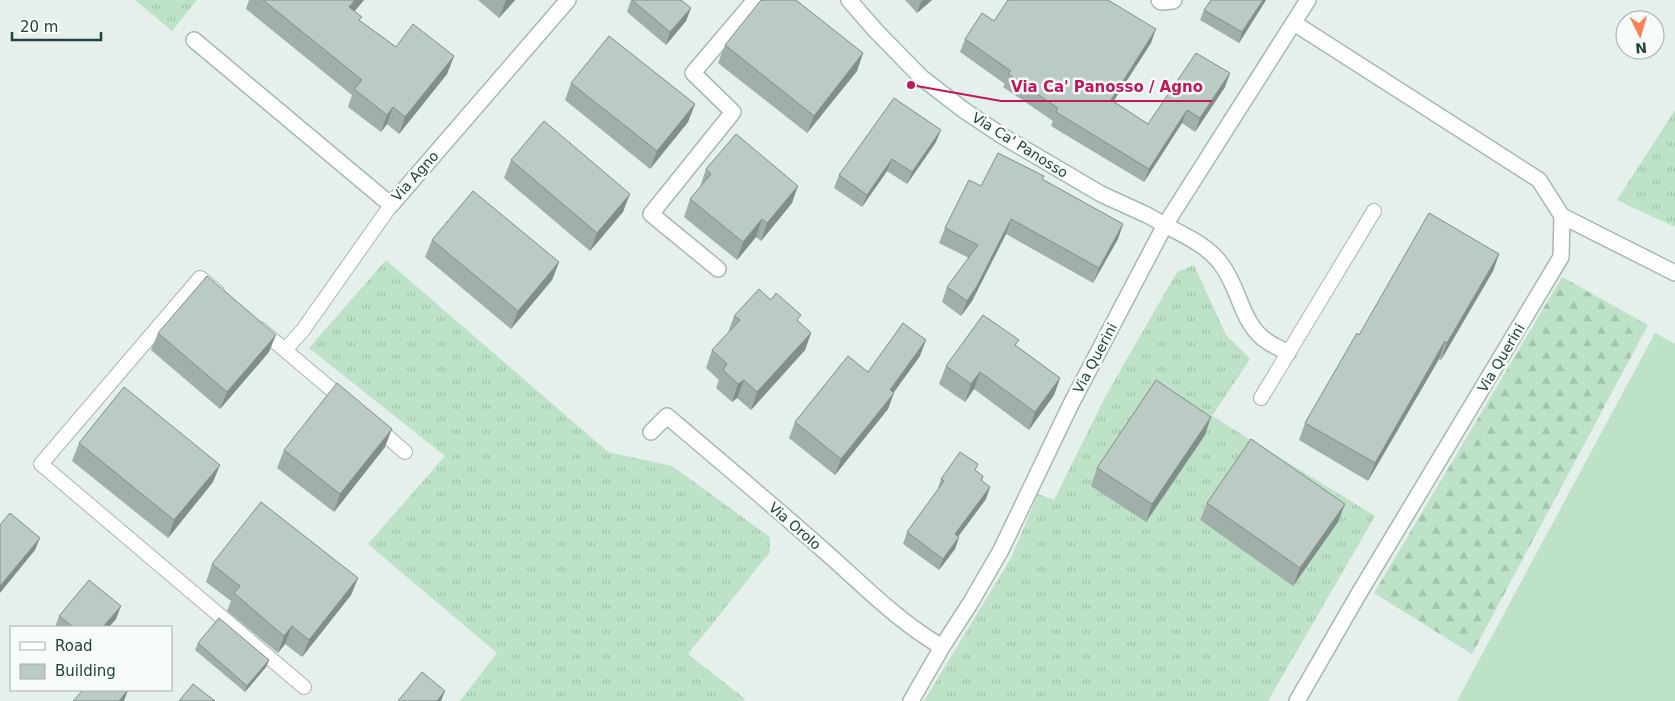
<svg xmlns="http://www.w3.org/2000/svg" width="1675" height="701" viewBox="0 0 1675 701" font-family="'DejaVu Sans',sans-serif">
<defs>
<pattern id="grass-tufts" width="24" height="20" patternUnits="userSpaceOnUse" patternTransform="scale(1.25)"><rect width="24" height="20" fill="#bde2c7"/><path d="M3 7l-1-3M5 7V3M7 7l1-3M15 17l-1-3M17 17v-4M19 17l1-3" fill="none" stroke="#a2c3ac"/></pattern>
<pattern id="forest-firs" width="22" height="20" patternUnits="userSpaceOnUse" patternTransform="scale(1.25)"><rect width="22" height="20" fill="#bde2c7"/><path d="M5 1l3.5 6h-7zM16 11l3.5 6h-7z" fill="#a2c3ac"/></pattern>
</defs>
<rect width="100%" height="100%" fill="#e5efeb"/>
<path fill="url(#grass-tufts)" d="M135 0H197L172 31Z
M1675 110V227L1617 200Z
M386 260 608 452 672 466 770 537V552L688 654 745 699 743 701H460L497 653 368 544 445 456 309 348Z
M1194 265 1226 335 1250 359 1212 416 1375 516 1268 701H924L1011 558 1038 494 1054 500 1105 397 1177 272Z"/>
<path fill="url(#forest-firs)" d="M1562 277 1648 325 1472 654 1374 593Z"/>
<path fill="#bde2c7" d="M1655 333 1675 344V701H1457Z"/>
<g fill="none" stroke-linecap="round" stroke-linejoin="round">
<defs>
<path id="lane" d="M217 292 200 278 41 464 304 687
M260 329 345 401
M285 350 303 330 391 205
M1261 398 1374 211
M375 426 405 452"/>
<path id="street" d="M1159 0 1161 2 1173 1 1174 0
M1294 23 1539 180 1562 216 1561 257 1358 595 1297 701
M194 40 391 205 568 0
M1562 216 1675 273
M718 269 651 214 733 112 693 73 755 0
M651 432 667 416C719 460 770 503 821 548 860 582 897 621 942 647
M911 701 942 647 971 602 1001 550 1071 404 1165 225C1185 236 1207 245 1221 264 1240 288 1241 325 1268 342 1274 346 1282 349 1288 353"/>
<path id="secondary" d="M849 0 876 31 922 78 965 111 1004 137 1101 194 1147 215 1165 225 1308 0"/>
</defs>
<use href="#lane" stroke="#a7b8b3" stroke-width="16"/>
<use href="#street" stroke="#a7b8b3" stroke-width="18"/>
<use href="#secondary" stroke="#a3bcb3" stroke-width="18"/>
<use href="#lane" stroke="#fff" stroke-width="14"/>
<use href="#street" stroke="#fff" stroke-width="15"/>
<use href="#secondary" stroke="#fff" stroke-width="15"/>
</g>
<path fill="#a0afa9" d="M249 0H364L354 11 360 21 396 47 454 56 447 74 399 134 387 124 381 132 348 107 352 95 246 9Z
M478 0H515L499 18Z
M631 0H681L691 8 686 21 666 45 627 12Z
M905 0H932L917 13Z
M1266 0 1239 43 1200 20 1204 10Z
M994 21 1151 43 1113 101 1148 124 1230 73 1225 87 1195 132 1182 123 1144 182 1051 126 1053 121 1003 87 1005 84 960 52 965 39Z
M725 45 863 53 857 71 807 133 718 63Z
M571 83 695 104 688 122 650 169 565 100Z
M936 142 907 184 887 171 862 207 834 188 839 175Z
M511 160 623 212 590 251 504 178Z
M706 169 792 203 761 241 756 237 737 260 684 217 690 199 700 187Z
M1042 179 1123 224 1118 239 1093 283 1006 234 972 301 961 316 942 302 947 287 969 258 939 243 945 228 981 186Z
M432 240 559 262 552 280 511 329 425 257Z
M1499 254 1493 271 1441 360 1439 359 1368 481 1299 440 1305 423 1359 335Z
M771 300 799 322 811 333 805 350 751 410 737 398 732 402 716 388 719 380 706 368 712 350 728 333 734 316Z
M158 333 269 352 220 409 151 350Z
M1017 346 1060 378 1054 395 1029 430 974 389 965 402 939 384 946 366Z
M920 356 894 392 888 409 835 475 789 438 795 422 868 372Z
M1205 435 1146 522 1091 486 1097 468Z
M79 443 213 482 168 538 72 461Z
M385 447 334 512 277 468 284 450Z
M976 471 983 476 982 481 990 487 986 499 958 537H959L955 549 939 570 903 544 907 532 937 491 941 479Z
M1207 503 1338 522 1293 586 1200 520Z
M212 564 358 578 351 595 302 657 285 644 278 653 227 611 231 601 206 582Z
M59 616 116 619 109 627H55Z
M198 643 269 660 266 667 245 692 195 650Z"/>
<path fill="#828e89" d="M355 0H364L343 25 349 7Z
M506 0H515L499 18Z
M923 0H932L917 13 921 2Z
M1263 0H1266L1239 43 1242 32Z
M691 8 686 21 666 45 670 32Z
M1156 29 1151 43 1106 113 1111 100Z
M863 53 857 71 807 133 814 116Z
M454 56 447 74 399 134 405 117Z
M1230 73 1225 87 1195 132 1200 118Z
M695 104 688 122 650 169 657 151Z
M393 107 387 124 381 132 387 115Z
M1187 110 1182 123 1144 182 1149 169Z
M941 130 936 142 907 184 912 172Z
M892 159 887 171 862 207 867 195Z
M798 186 792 203 761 241 767 223Z
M630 194 623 212 590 251 597 233Z
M762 219 756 237 737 260 743 242Z
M1011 219 1006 234 972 301 961 316 967 301Z
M1123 224 1118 239 1093 283 1099 268Z
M1499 254 1493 271 1441 360 1447 343Z
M559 262 552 280 511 329 518 311Z
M811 333 805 350 751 410 757 392Z
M276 335 269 352 220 409 227 392Z
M926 340 920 356 884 406 890 390Z
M1445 341 1439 359 1368 481 1375 463Z
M980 372 974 389 965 402 971 384Z
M1060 378 1054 395 1029 430 1035 412Z
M744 380 737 398 732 402 738 384Z
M894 393 888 409 835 475 841 459Z
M1211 417 1205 435 1146 522 1152 504Z
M392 429 385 447 334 512 340 494Z
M220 465 213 482 168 538 174 520Z
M990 487 986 499 951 546 955 534Z
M1345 504 1338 522 1293 586 1300 568Z
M959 537 955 549 939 570 943 559Z
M40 538 35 550 0 593V586Z
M358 578 351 595 302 657 309 640Z
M121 606 116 619 109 627H103Z
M292 626 285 644 278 653 284 636Z
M269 660 266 667 245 692 247 686Z
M128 690 124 701H119Z
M445 691 441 701H437Z"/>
<path fill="#bacbc4" stroke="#828e89" d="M263 0H355L349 7 362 17 359 20 396 47 413 24 454 56 405 117 393 107 387 115 354 89 362 80Z
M632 0H681L691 8 670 32Z
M761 0H796L863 53 814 116 725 45Z
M1008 0H1108L1156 29 1111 100 1148 124 1196 53 1230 73 1200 118 1187 110 1149 169 1056 112 1058 108 1008 74 1011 71 965 39 982 13 994 21Z
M1211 0H1263L1242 32 1204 10Z
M609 36 695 104 657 151 571 83Z
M894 98 941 130 912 172 892 159 867 195 839 175Z
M544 121 630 194 597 233 511 160Z
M736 134 798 186 767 223 762 219 743 242 690 199 711 174 706 169Z
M998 153 1044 176 1042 179 1123 224 1099 268 1011 219 977 286 967 301 947 287 978 245 945 228 969 180 981 186Z
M473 191 559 262 518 311 432 240Z
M1429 213 1499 254 1447 343 1445 341 1375 463 1305 423 1357 333 1359 335Z
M207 276 276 335 227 392 158 333Z
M759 289 771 300 776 293 801 315 797 320 811 333 757 392 744 380 738 384 723 370 727 364 712 350 740 320 734 316Z
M983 315 1019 340 1015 345 1060 378 1035 412 980 372 971 384 946 366Z
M903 323 926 340 890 390 894 393 841 459 795 422 848 356 868 372Z
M1156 380 1211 417 1152 504 1097 468Z
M337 383 392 429 340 494 284 450Z
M124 387 220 465 174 520 79 443Z
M1251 439 1345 504 1300 568 1207 503Z
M960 452 978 464 975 470 983 476 981 480 990 487 955 534 959 537 943 559 907 532 944 481 941 479Z
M261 502 358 578 309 640 292 626 284 636 234 593 240 586 212 564Z
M10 513 40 538 0 586V525Z
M89 580 121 606 103 627H73L59 616Z
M219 618 269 660 247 686 198 643Z
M422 672 445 691 437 701H398Z
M193 684 215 701H179Z
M83 690H128L119 701H73Z"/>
<g text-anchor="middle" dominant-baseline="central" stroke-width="5" stroke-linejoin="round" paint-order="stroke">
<g font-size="14" fill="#22433b" stroke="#f7fbf9">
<text transform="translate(1020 145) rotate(32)">Via Ca' Panosso</text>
<text transform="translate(415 176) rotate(-48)">Via Agno</text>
<text transform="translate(1095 358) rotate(-62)">Via Querini</text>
<text transform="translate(1501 358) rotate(-59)">Via Querini</text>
<text transform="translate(795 526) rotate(41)">Via Orolo</text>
</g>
</g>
<path fill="none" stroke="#c2185b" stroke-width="2" d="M911 85L1001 101H1212"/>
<circle fill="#c2185b" stroke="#f7fbf9" stroke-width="2" cx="911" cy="85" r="5"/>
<g font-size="15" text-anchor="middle" font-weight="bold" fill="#c2185b" stroke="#f7fbf9" stroke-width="5" stroke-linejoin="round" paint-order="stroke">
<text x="1107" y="92">Via Ca' Panosso / Agno</text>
</g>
<rect x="10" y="626" width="162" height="65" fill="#f7fbf9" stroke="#a2b1ad"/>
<rect x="20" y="642" width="25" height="8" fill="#ffffff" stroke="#a2b1ad"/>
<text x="55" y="651" font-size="15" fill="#22433b">Road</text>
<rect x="20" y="664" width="25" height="15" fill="#bacbc4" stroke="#a2b1ad"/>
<text x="55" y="676" font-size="15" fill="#22433b">Building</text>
<g transform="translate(1640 35) rotate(175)"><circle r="24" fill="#f7fbf9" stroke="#a2b1ad"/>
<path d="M0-4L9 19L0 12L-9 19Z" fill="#fb8158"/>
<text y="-8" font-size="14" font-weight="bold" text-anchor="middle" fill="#22433b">N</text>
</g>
<path d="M12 32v8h89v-8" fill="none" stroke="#22433b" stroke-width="2.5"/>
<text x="20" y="32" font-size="15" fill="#22433b" stroke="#f7fbf9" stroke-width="4" paint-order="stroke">20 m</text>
</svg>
